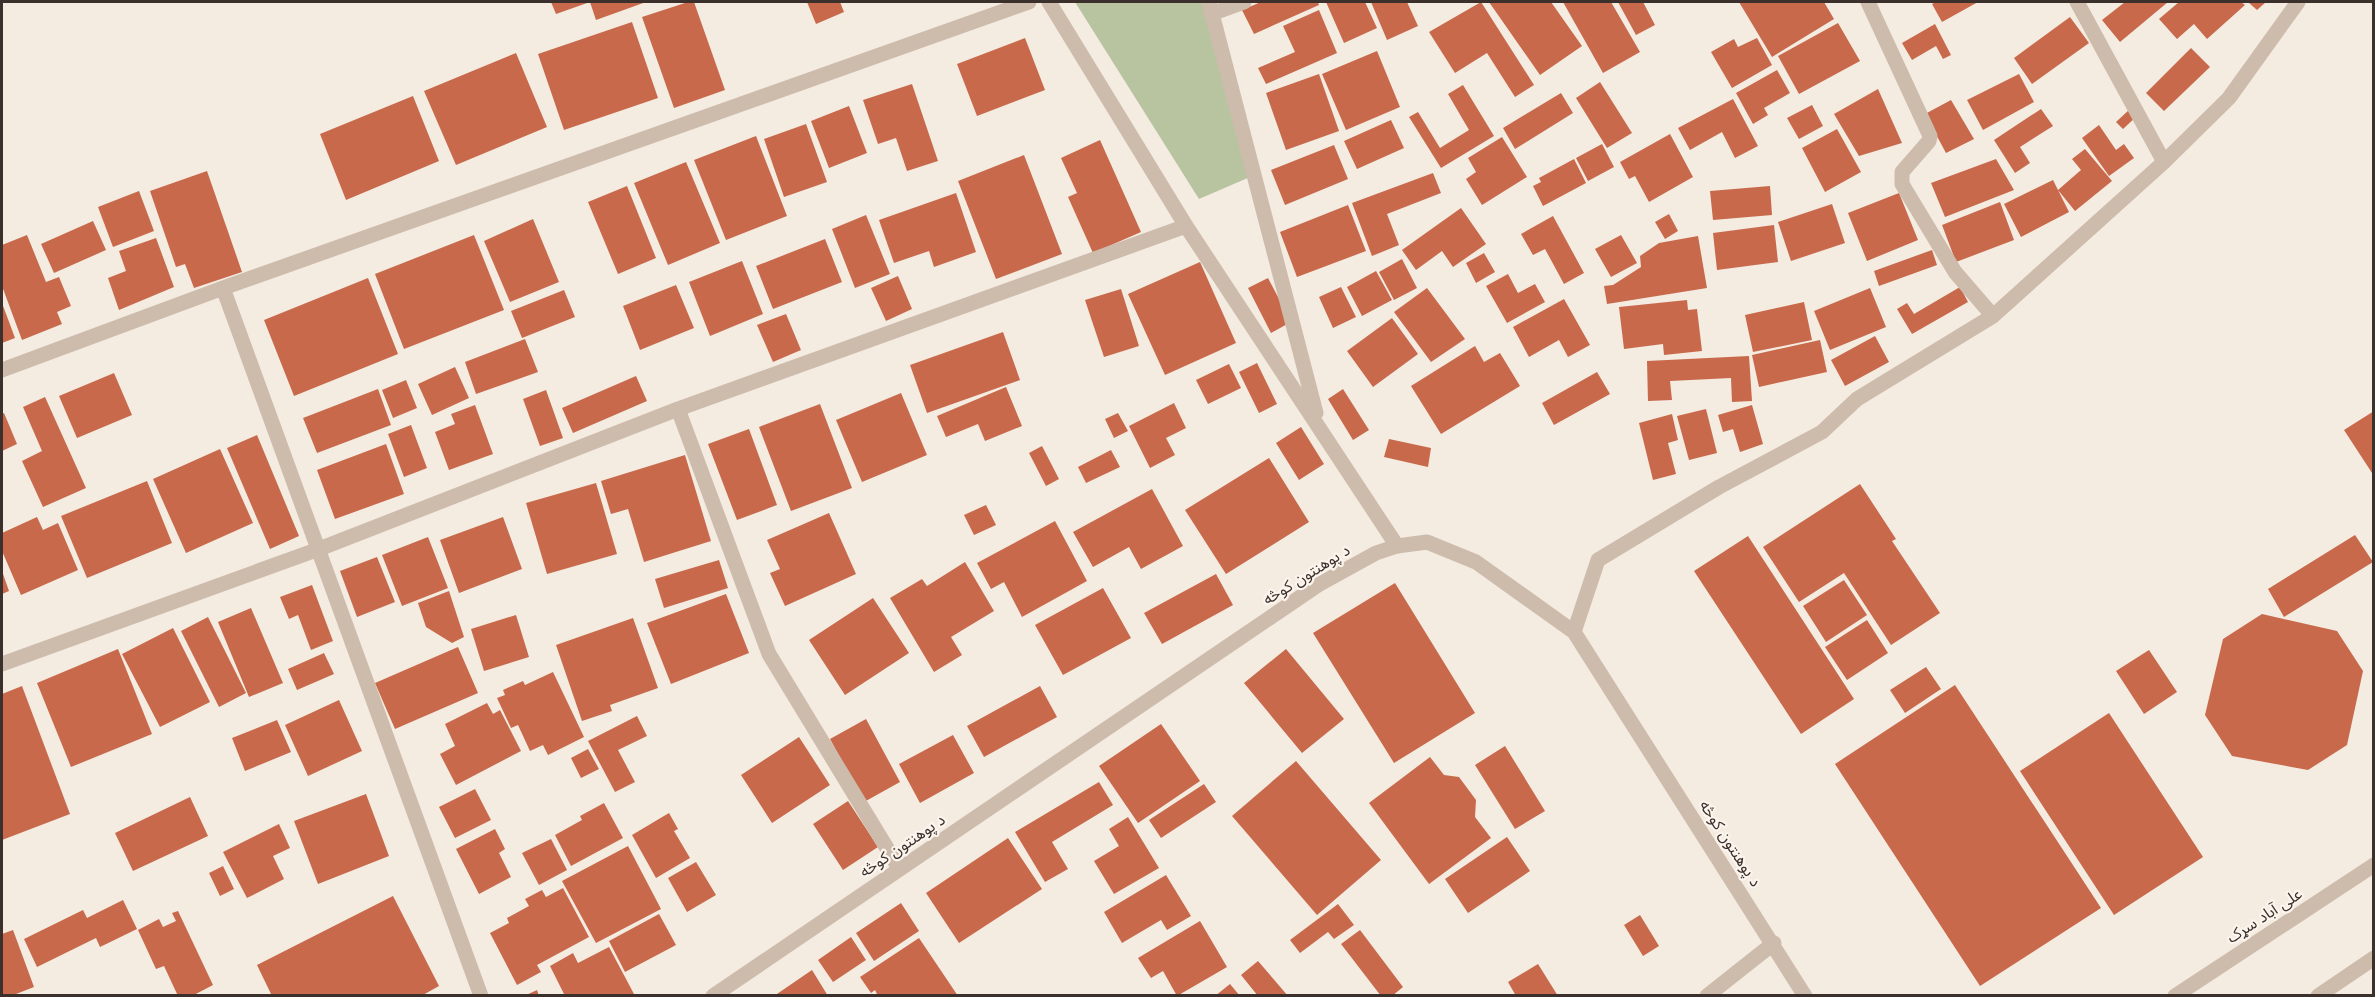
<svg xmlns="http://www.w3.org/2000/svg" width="2375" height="997" viewBox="0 0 2375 997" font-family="'PT Sans','Noto Sans Arabic',sans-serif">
<rect width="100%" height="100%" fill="#f4ebe1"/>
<path fill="#b8c4a0" d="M1075 2H1214L1250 177 1199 199Z"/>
<path fill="#c8694b" d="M551 2H646L596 20 590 2 556 14Z
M688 2H694L725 90 674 108 642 17Z
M807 2H840L844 12 816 24Z
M1261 2H1318L1319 5 1254 34 1242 10Z
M1326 2H1365L1377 28 1344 43Z
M1371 2H1407L1418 26 1387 40Z
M1481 2 1534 85 1515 97 1487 53 1455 73 1429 32Z
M1489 2H1551L1582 46 1540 75Z
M1563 2H1611L1640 52 1603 73Z
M1618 2H1643L1655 25 1636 35Z
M1739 2H1824L1834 19 1772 57Z
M1936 2H1978L1942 22 1932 4Z
M2125 2H2168L2120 42 2102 20Z
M2179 2H2241L2245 5 2207 39 2194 24 2177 39 2159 19Z
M2248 2H2266L2257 10Z
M1319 10 1337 53 1266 84 1258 68 1295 52 1283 26Z
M2070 17 2089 43 2032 84 2014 58Z
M632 22 658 98 564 130 538 54Z
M1838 23 1860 61 1799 94 1778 56Z
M1935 24 1951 55 1943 59 1936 46 1912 60 1902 43Z
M1025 38 1045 90 977 116 957 64Z
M1757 38 1772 65 1732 88 1711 52 1734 39 1738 47Z
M2191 48 2210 67 2164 111 2146 93Z
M1377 51 1400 107 1346 130 1322 74Z
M516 53 547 127 456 165 424 91Z
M1777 70 1790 93 1764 108 1768 115 1753 124 1736 93Z
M1319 74 1339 131 1286 150 1266 93Z
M2019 74 2034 102 1983 130 1967 100Z
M1600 82 1632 133 1607 148 1576 98Z
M912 84 938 161 907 171 896 138 878 144 863 100Z
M1463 85 1494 136 1441 168 1409 117 1418 112 1440 148 1469 130 1448 94Z
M1878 89 1902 143 1859 156 1834 114Z
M1561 93 1573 113 1515 149 1503 128Z
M413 96 439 161 346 200 320 134Z
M1733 99 1758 146 1735 158 1722 132 1690 150 1678 128Z
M1951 100 1974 139 1946 153 1925 114Z
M1812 105 1823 126 1799 139 1787 118Z
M849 106 867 153 829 168 811 121Z
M2041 109 2053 126 2020 147 2030 163 2015 173 1994 140Z
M2130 109 2137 116 2123 129 2116 122Z
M1391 120 1404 148 1357 169 1344 141Z
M806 124 827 182 784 197 764 139Z
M2099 125 2116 150 2124 144 2134 158 2109 176 2082 138Z
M1837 129 1861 172 1825 192 1802 148Z
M1670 134 1693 177 1649 202 1635 176 1629 179 1620 162Z
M756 136 787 216 726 240 694 160Z
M1502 137 1527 177 1482 205 1466 179 1476 172 1468 158Z
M1100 140 1141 232 1093 253 1068 197 1077 193 1061 158Z
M1602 144 1614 167 1588 181 1576 158Z
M1334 145 1348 179 1285 205 1271 170Z
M2085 149 2112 181 2075 211 2058 190 2081 170 2072 159Z
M1024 155 1062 254 996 279 958 181Z
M1574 159 1586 183 1543 206 1533 186 1541 182 1539 178Z
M1996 159 2014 190 1945 217 1931 183Z
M686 162 720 243 668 265 634 183Z
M207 171 242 272 194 288 185 264 176 267 150 191Z
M1433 173 1441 193 1387 214 1399 245 1372 256 1352 203Z
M2053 180 2069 212 2021 237 2004 204Z
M627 186 656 258 618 274 588 202Z
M1770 186 1772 215 1713 220 1710 191Z
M139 191 154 231 113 247 98 207Z
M956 193 976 252 934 267 929 251 894 263 879 220Z
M1899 193 1918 240 1867 261 1848 213Z
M2000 202 2014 240 1956 262 1942 225Z
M1832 204 1845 243 1791 261 1778 222Z
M1348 205 1366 251 1297 277 1280 232Z
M1461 208 1486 244 1453 267 1442 251 1416 270 1402 250Z
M1669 214 1678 231 1665 239 1655 222Z
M866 215 890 274 855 288 832 229Z
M1553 216 1584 273 1564 284 1545 249 1533 255 1521 234Z
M533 219 559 282 510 302 484 241Z
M93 221 106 250 54 273 41 244Z
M1774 225 1778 262 1717 270 1713 233Z
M27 235 46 282 59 277 71 306 57 312 62 324 22 340 2 286V245Z
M474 235 504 310 404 349 375 274Z
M1621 235 1637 263 1611 277 1595 249Z
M1698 236 1707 288 1607 304 1604 286 1613 285 1641 267 1640 256 1659 243Z
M156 238 174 287 119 310 108 278 126 271 119 251Z
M825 239 842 282 773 309 756 266Z
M1932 250 1937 265 1879 286 1874 271Z
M1484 253 1495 272 1476 283 1466 263Z
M1402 259 1417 288 1394 300 1379 272Z
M742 261 763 314 710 336 689 282Z
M1200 262 1236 343 1165 375 1128 294Z
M1376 271 1392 300 1362 316 1347 287Z
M1508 274 1518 293 1535 284 1545 302 1507 323 1486 286Z
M898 276 912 309 886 321 871 288Z
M368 278 398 354 294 396 264 320Z
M1268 278 1291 322 1271 333 1248 288Z
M676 285 694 328 640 350 623 306Z
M1341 287 1356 317 1333 328 1319 297Z
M1960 287 1968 302 1912 334 1897 309 1907 303 1914 314Z
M1427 288 1465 339 1431 362 1394 312Z
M1870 288 1886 327 1830 350 1814 311Z
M1121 289 1139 346 1104 357 1085 300Z
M564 290 575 317 522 338 511 311Z
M1564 299 1590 345 1568 357 1559 340 1529 357 1513 327Z
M1687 300 1688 310 1697 309 1702 351 1664 355 1663 344 1624 349 1619 307Z
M1804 302 1812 340 1753 352 1745 315Z
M2 303 15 338 2 343Z
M786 314 801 350 773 362 757 325Z
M1392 318 1418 354 1373 387 1347 351Z
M1003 332 1020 380 927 413 910 365Z
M1875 336 1889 362 1845 386 1831 360Z
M525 339 538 372 476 394 465 362Z
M1820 340 1827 372 1759 387 1752 355Z
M1475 346 1484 362 1500 353 1520 386 1441 434 1411 386Z
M1749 356 1752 401 1732 402 1731 378 1670 381 1672 400 1648 401 1647 361Z
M1257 363 1277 404 1259 413 1239 372Z
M1229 364 1241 388 1208 404 1196 380Z
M455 367 469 398 432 415 418 384Z
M1597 372 1610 394 1554 425 1542 403Z
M114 373 132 415 77 438 59 396Z
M636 376 647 401 573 433 562 408Z
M406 380 417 408 393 418 382 390Z
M1006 387 1022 426 985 441 978 424 946 437 937 416Z
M378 389 391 425 317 453 303 418Z
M1343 389 1369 430 1353 440 1328 399Z
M546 390 563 438 540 446 523 399Z
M901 393 927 455 862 482 836 420Z
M45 397 86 488 43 507 22 461 42 451 23 407Z
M1174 403 1186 428 1166 438 1175 455 1150 468 1129 426Z
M820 404 852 488 791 511 759 427Z
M475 405 493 454 449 470 435 432 455 424 451 414Z
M1752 405 1763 444 1740 452 1733 429 1723 432 1718 415Z
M1706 409 1717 453 1689 460 1677 416Z
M2374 411V476L2344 430Z
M4 413 17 444 2 451V414Z
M1118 413 1128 431 1114 438 1105 419Z
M1672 414 1678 440 1668 443 1676 474 1653 480 1639 423Z
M411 425 427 468 404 477 388 434Z
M1301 427 1324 464 1299 480 1276 443Z
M749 429 777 505 737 520 708 444Z
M257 435 299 536 270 549 227 448Z
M1389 439 1431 448 1428 467 1384 457Z
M386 444 404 494 335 519 317 470Z
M1042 446 1059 479 1046 486 1029 453Z
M220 449 253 523 186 553 153 479Z
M1111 450 1120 467 1086 483 1078 467Z
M685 455 711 541 644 562 628 509 611 514 601 481Z
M1269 458 1309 522 1226 574 1185 510Z
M147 481 172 543 87 578 61 516Z
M596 483 617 554 547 574 526 503Z
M1860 484 1896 539 1892 541 1940 613 1891 645 1844 573 1799 602 1763 547Z
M1152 489 1183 546 1141 569 1129 547 1093 567 1073 532Z
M986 505 996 525 974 535 964 515Z
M829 513 856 574 785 606 770 573 780 569 767 540Z
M37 517 43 530 58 523 78 570 21 595 2 551V533Z
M503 517 522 569 459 593 440 540Z
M1055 521 1087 581 1022 617 1004 582 991 589 977 563Z
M2355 535 2373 562 2284 617 2268 589Z
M1748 536 1854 699 1801 734 1694 571Z
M428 537 448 588 402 606 382 555Z
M377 557 395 602 357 617 340 571Z
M719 560 728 588 664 608 655 579Z
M965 562 994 611 951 637 962 655 934 672 890 598 922 579 927 586Z
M2 571 9 591 2 594Z
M1216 574 1233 605 1162 644 1144 613Z
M1844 580 1867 615 1826 642 1803 606Z
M1395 583 1475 713 1394 763 1313 633Z
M312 585 333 641 311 650 298 615 289 619 280 597Z
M1103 588 1131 638 1063 675 1035 625Z
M449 591 464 637 452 643 426 627 418 603Z
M726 594 749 653 671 684 647 623Z
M873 598 909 653 845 695 809 640Z
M251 608 283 683 249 697 218 622Z
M2262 614 2337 631 2363 671 2347 745 2308 770 2232 756 2205 715 2223 639Z
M516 615 529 657 484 671 471 629Z
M208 617 246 693 219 707 181 631Z
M633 618 658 688 610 705 612 711 582 721 556 645Z
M1867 620 1888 653 1847 680 1825 647Z
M173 628 210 702 160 727 122 654Z
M458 647 478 693 395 729 375 683Z
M118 649 152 734 71 767 37 683Z
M1286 649 1344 719 1302 753 1244 683Z
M2149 650 2177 692 2144 714 2116 671Z
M324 653 334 674 297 690 288 669Z
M1926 667 1941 689 1905 713 1890 690Z
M553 672 584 737 548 755 543 745 530 751 518 725 511 728 497 698 505 695 503 690 523 681 525 685Z
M1955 685 2101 908 1980 986 1835 764Z
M22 686 70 814 2 840V694Z
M1040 686 1057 717 984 757 967 726Z
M339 700 362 751 308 776 285 725Z
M487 703 493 714 500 710 521 751 456 785 440 754 455 746 445 724Z
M2109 713 2203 857 2114 915 2020 771Z
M637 716 647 736 618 750 635 782 615 792 588 741Z
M866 719 900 782 864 802 830 739Z
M277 720 291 752 245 771 232 738Z
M1161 724 1200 781 1138 823 1099 766Z
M953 735 974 773 920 803 899 764Z
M799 737 830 785 772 823 741 775Z
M1505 746 1545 811 1515 829 1475 765Z
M588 749 599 769 581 778 571 758Z
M1430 757 1444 775 1459 777 1476 800 1475 817 1491 838 1429 884 1369 803Z
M1296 761 1381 860 1317 915 1232 816Z
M1099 782 1113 805 1052 842 1068 869 1045 882 1015 832Z
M1204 784 1216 802 1161 838 1149 820Z
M475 789 491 820 455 838 439 807Z
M366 794 389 856 318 884 294 821Z
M190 797 208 836 133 871 115 833Z
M848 801 878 847 843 870 813 824Z
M604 803 623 838 571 866 555 835 582 820 580 816Z
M669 813 678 829 674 831 690 858 656 878 632 835Z
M1128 817 1159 868 1114 894 1094 861 1119 846 1109 829Z
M279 824 290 848 273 856 284 879 247 898 223 852Z
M495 829 505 849 499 853 511 877 479 894 456 849Z
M1507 837 1530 871 1468 913 1445 879Z
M1008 838 1042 889 959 943 926 893Z
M551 839 567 870 539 885 522 853Z
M628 846 661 909 596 943 562 881Z
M696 862 716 895 687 912 668 878Z
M223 866 234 889 220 896 209 873Z
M1166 875 1191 916 1167 930 1161 920 1122 943 1104 912Z
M563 888 589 937 537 965 541 972 517 985 490 933 509 923 507 918 529 906 525 899 542 890 546 897Z
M393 896 439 986 421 996H272L257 965Z
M123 900 137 929 100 947 96 938 37 967 24 939 83 910 87 918Z
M901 903 919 931 874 961 856 933Z
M1338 904 1354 925 1334 939 1328 932 1300 953 1290 940Z
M178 911 213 985 192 996H178L164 966 156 969 138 930 159 919 163 927 176 921 172 913Z
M659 914 676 945 625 972 609 941Z
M1640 915 1659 946 1643 956 1624 925Z
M1200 921 1227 967 1177 996 1163 971 1151 978 1138 958Z
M13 930 34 987 11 996H2V934Z
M1360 930 1403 987 1392 996H1381L1341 944Z
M851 937 866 960 833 982 818 960Z
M919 938 958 996H878L875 990 871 993 860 977Z
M609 947 634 994 565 996 550 966 573 953 578 963Z
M1258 961 1288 996H1258L1241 975Z
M1538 964 1558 996H1516L1508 982Z
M812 970 828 996H774Z
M1230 984 1240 996H1215Z
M537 990 539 996H524Z"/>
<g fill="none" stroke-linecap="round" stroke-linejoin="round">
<path stroke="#cdbbac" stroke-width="15" d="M1049 2 1186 226 1397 546
M1209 2 1316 413
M1868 2 1930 136 1929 141 1902 172V184L1955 272 1993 316
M2077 2 2164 162
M1211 14 1244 2
M223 288 481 996
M2 370 223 288 1029 2
M678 409 769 654 899 868
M1574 632 1598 560 1719 487 1822 432 1857 399 1993 316 2164 162 2229 98 2298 2
M2 664 319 549 678 409 1186 226
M1707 996 1774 943"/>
<path stroke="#cdbbac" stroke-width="15" d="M713 996 1318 585 1376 553 1397 546 1427 542 1476 562 1574 632 1805 996
M2175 996 2374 865
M2318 996 2374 958"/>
</g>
<g text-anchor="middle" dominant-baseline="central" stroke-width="4.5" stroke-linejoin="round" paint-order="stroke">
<g font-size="16" fill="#3b302b" stroke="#fbf5ee">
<text transform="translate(1306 574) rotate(-32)">د پوهنتون کوڅه</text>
<text transform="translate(1731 843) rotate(57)">د پوهنتون کوڅه</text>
<text transform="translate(902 845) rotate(-34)">د پوهنتون کوڅه</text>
<text transform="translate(2264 915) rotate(-33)">علی آباد سړک</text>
</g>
</g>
<rect width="2375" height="997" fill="none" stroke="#3b302b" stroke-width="6"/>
</svg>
